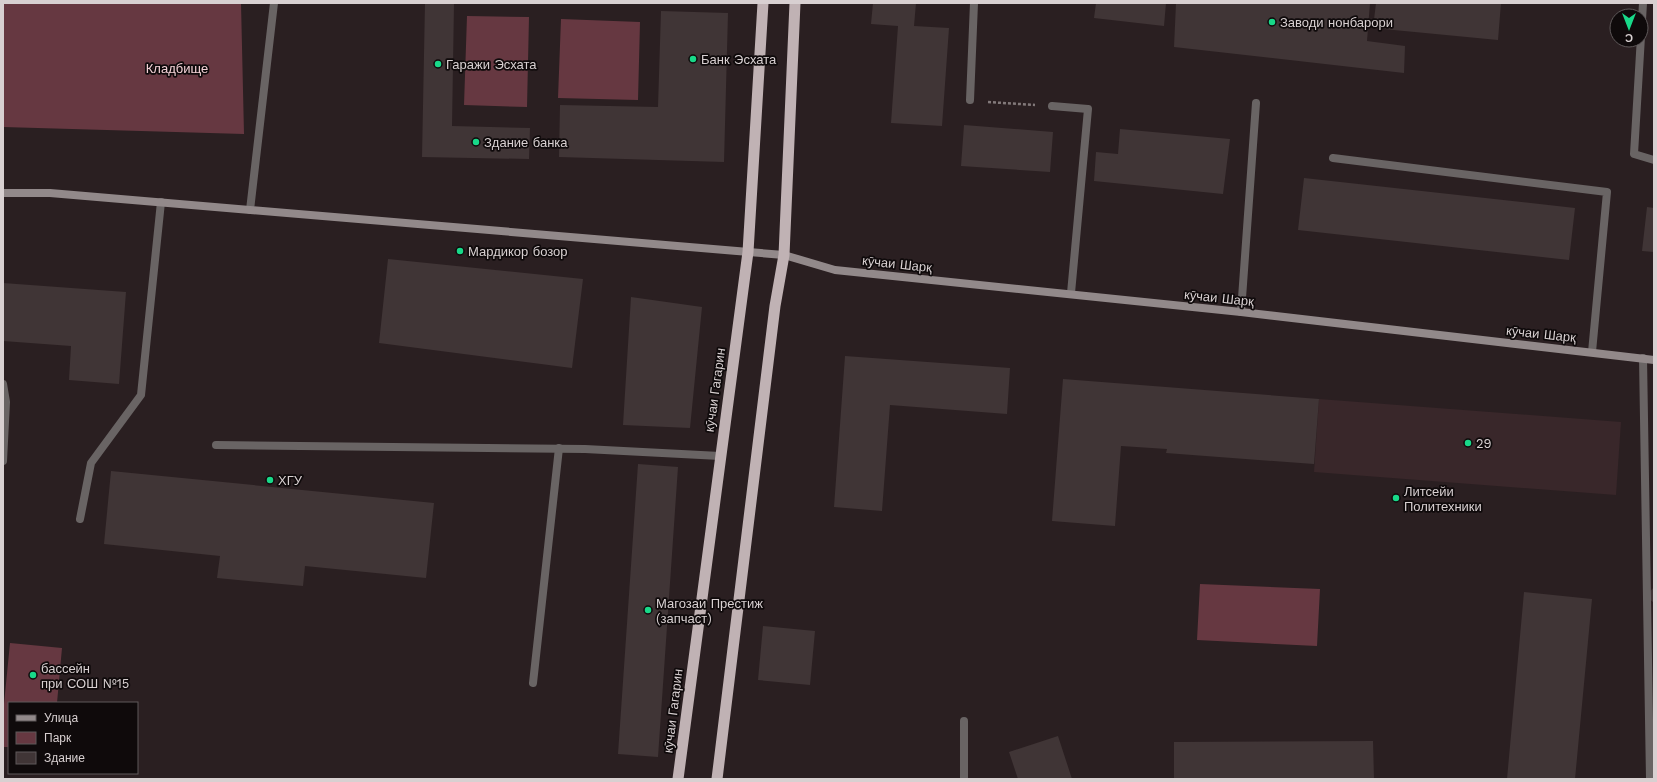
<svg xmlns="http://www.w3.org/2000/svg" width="1657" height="782" viewBox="0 0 1657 782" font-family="'Work Sans',sans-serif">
<rect width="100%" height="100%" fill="#2a1f21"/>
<path fill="#39272a" d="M1319 399 1621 422 1616 495 1314 472Z"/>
<path fill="#663841" d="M3 3H241L244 134 3 127Z
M467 16 529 17 527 107 464 105Z
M561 19 640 22 638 100 558 98Z
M1200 584 1320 589 1317 646 1197 640Z
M10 643 62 648 57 703H9V747H3V714Z"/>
<path fill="#403536" d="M425 3H454L452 126 530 128 529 159 422 157Z
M873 3H916L914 26 949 28 942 126 891 123 898 26 871 24Z
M1096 3H1166L1164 26 1094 18Z
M1176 3H1370L1367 41 1405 46 1404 73 1174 47Z
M1376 3H1501L1498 40 1373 28Z
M661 11 728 13 724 162 559 157 560 105 658 107Z
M964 125 1053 132 1050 172 961 166Z
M1120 129 1230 139 1223 194 1094 181 1096 152 1118 154Z
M1304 178 1575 208 1569 260 1298 230Z
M1647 207 1654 208V252L1642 251Z
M388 259 583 279 572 368 379 343Z
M3 283 126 292 119 384 69 380 71 346 3 341Z
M631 297 702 307 690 428 623 425Z
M845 356 1010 368 1007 414 890 405 882 511 834 507Z
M1063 379 1319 399 1314 464 1166 453 1167 449 1121 446 1115 526 1052 521Z
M638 464 678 467 658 757 618 754Z
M111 471 434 503 426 578 305 566 303 586 217 578 220 556 104 544Z
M1654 587V603L1646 596Z
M1524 592 1592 599 1575 779H1507Z
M763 626 815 631 810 685 758 680Z
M1058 736 1072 779H1018L1009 752Z
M1373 741 1374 779H1174V742Z"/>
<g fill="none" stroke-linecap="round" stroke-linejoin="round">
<path stroke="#82797a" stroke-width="2.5" stroke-dasharray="3 2" stroke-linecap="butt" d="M988 102 1035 105"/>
<path stroke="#696464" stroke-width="8" d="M250 210 274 3
M3 384 6 402 3 461
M533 683 559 448"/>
<path stroke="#696464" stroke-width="8" d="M1643 3 1634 154 1654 160
M970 100 974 3
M1052 106 1088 109 1071 293
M1333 158 1607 192 1592 352
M1241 312 1256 103
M1643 358 1650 779
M216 445 585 449 720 456
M80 519 91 463 141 395 161 202
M964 721V779"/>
<path stroke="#92898a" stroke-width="8" d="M3 193H50L784 255 835 270 1241 312 1654 360"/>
<path stroke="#c0b2b4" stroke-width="11" d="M678 779 748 252 763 3
M717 779 775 306 784 255 795 3"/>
</g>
<g fill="#18d989" stroke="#0f0a0b" stroke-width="1.5">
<circle cx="1272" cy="22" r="4"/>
<circle cx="693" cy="59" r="4"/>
<circle cx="438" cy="64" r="4"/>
<circle cx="476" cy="142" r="4"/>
<circle cx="460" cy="251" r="4"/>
<circle cx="1468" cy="443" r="4"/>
<circle cx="270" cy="480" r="4"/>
<circle cx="1396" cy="498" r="4"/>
<circle cx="648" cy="610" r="4"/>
<circle cx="33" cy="675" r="4"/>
</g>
<g text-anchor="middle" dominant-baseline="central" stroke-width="3.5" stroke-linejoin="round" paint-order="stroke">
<g font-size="13" fill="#d8d0d1" stroke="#0f0a0b" text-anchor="start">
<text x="1280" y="22">Заводи нонбарори</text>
<text x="701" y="59">Банк Эсхата</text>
<text x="446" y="64">Гаражи Эсхата</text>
<text x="484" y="142">Здание банка</text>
<text x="468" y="251">Мардикор бозор</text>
<text x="1476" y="443">29</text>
<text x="278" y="480">ХГУ</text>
<text x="1404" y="491">Литсейи<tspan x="1404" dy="15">Политехники</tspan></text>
<text x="656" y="603">Магозаи Престиж<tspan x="656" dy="15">(запчаст)</tspan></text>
<text x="41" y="668">бассейн<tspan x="41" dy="15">при СОШ №15</tspan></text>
</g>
<g font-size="13" fill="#f4d2d7" stroke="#0f0a0b">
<text x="177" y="68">Кладбище</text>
</g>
<g font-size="13" fill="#d8d0d1" stroke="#0f0a0b">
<text transform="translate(897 264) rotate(6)">кӯчаи Шарқ</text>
<text transform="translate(1219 298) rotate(6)">кӯчаи Шарқ</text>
<text transform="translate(1541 334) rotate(6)">кӯчаи Шарқ</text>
<text transform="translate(715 390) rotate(-82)">кӯчаи Гагарин</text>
<text transform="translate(673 711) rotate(-83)">кӯчаи Гагарин</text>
</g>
</g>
<rect width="1657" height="782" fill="none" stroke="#d8d0d1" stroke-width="8"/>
<rect x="8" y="702" width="130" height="72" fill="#0f0a0b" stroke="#5f595a"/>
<rect x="16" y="715" width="20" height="6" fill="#92898a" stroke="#5f595a"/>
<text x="44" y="722" font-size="12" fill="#d8d0d1">Улица</text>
<rect x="16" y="732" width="20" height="12" fill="#663841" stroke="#5f595a"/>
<text x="44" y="742" font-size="12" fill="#d8d0d1">Парк</text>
<rect x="16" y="752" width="20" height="12" fill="#403536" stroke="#5f595a"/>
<text x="44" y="762" font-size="12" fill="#d8d0d1">Здание</text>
<g transform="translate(1629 28) rotate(180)"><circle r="19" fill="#0f0a0b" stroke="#5f595a"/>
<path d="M0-3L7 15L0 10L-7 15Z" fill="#18d989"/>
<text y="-6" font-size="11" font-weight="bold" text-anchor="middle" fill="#d8d0d1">С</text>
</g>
</svg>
